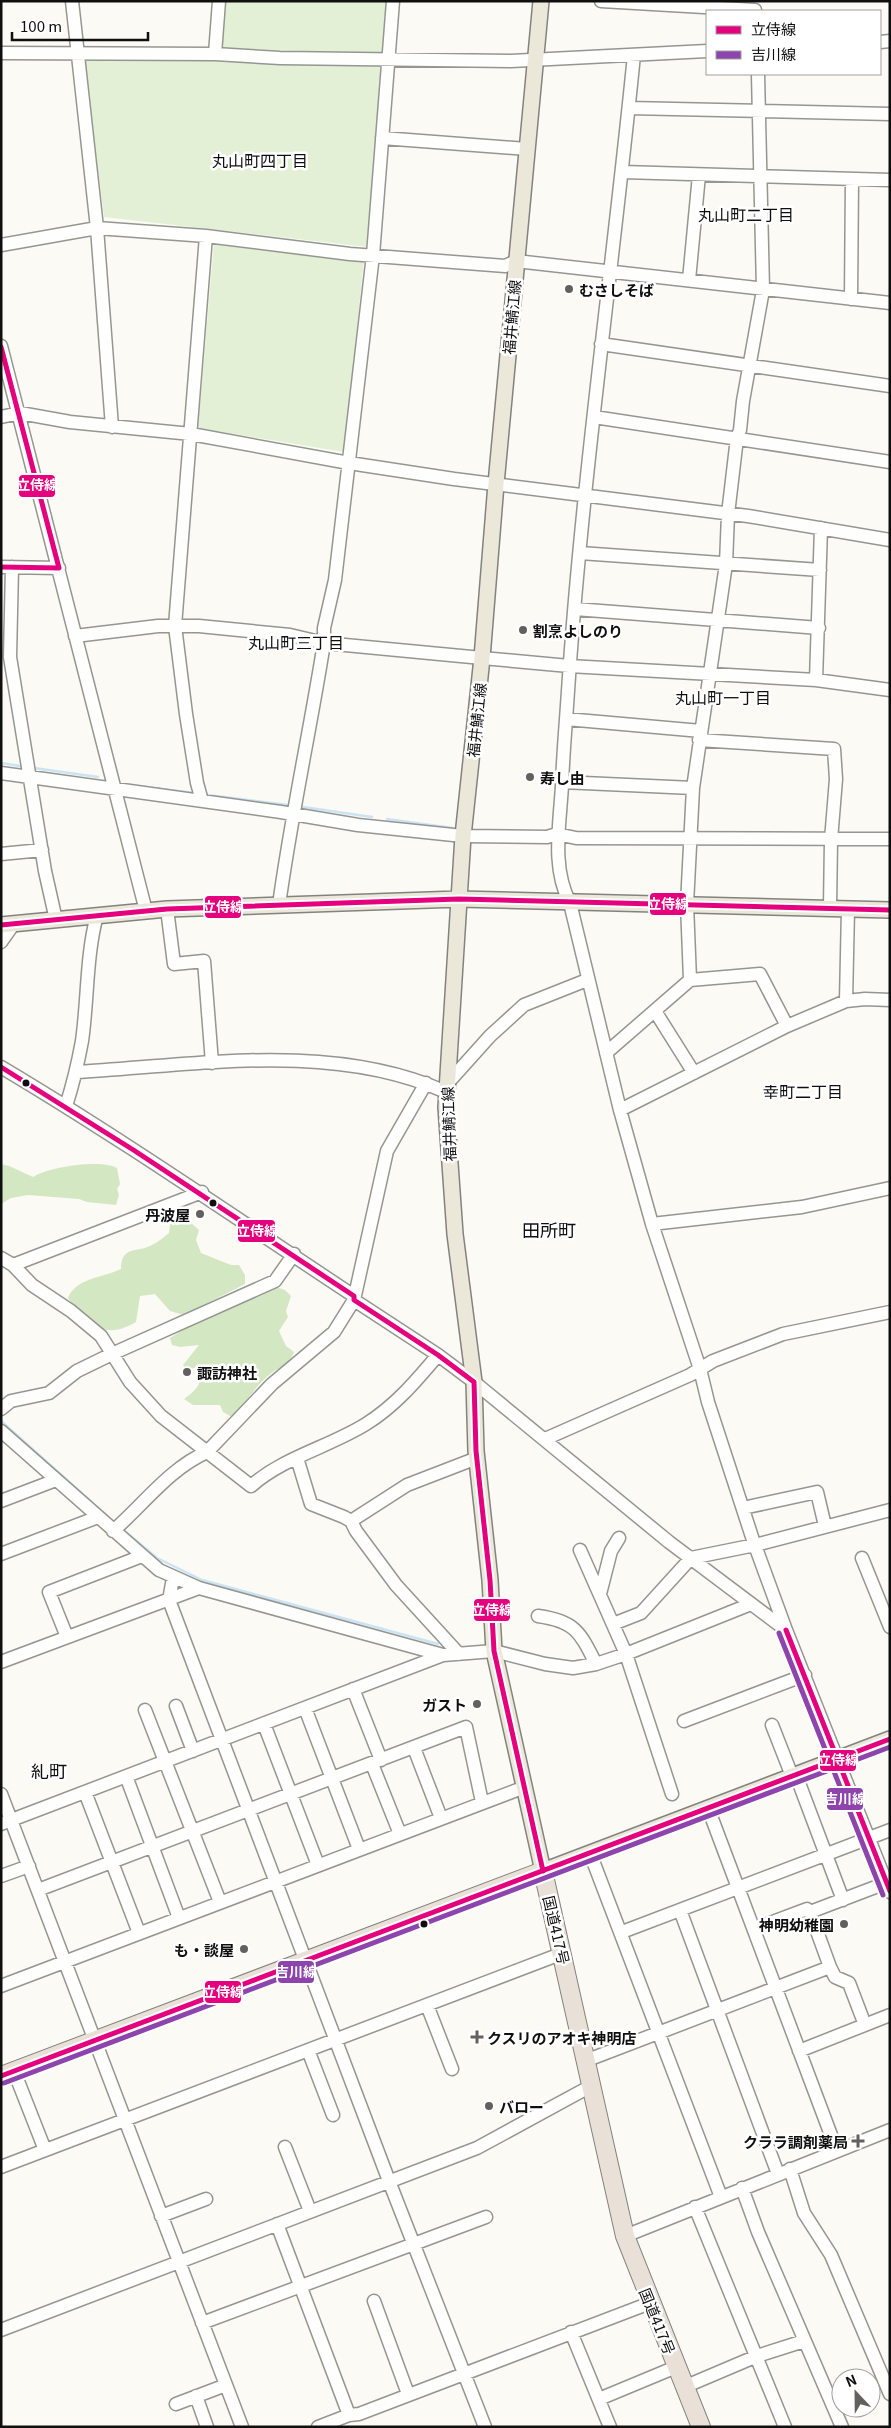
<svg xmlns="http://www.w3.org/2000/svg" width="891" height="2428" viewBox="0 0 891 2428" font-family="Georgia,'Noto Sans JP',serif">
<rect width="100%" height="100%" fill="#fbfaf4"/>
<path fill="#e3f0d5" d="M226 1H393L389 54 222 48Z
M84 59 383 63 368 247 104 217Z
M214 243 364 260 344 452 198 428Z"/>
<path fill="#d4e7c3" d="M1 1164 9 1166 33 1177C49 1167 101 1159 117 1168L120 1184 117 1189 119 1195 116 1205 87 1202 79 1199 28 1195 11 1198 1 1204Z
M176 1213 182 1215 199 1230 196 1240 201 1253 231 1265H239L245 1275V1284L184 1315 170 1311 155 1294 140 1296 136 1322C126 1328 111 1334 99 1327 95 1324 92 1319 88 1316 80 1309 74 1307 68 1298 76 1278 102 1278 121 1269 121 1245 138 1253 152 1245 158 1242 164 1237 169 1233L171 1217Z
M276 1287 285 1290 291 1296 286 1311 288 1317 279 1331 286 1346 294 1352C287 1369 281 1365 269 1375 254 1387 246 1404 232 1417L223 1412 220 1405H193L184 1399C196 1390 204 1383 200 1366L187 1370 183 1365 199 1345 180 1347 172 1345 170 1338 202 1318Z"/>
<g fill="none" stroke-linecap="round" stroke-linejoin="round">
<path stroke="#cbe4f4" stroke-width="2.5" d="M1 763 20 766
M34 768 98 777
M129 785 194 793
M208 795 288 805
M303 807 372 817
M387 819 452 828
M1 1421 115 1523
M121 1528 157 1558 202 1580 438 1644"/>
<defs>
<path id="minor" d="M72 1 97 228 112 427
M601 1 755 10
M880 42 890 41
M1 53 215 54 280 58 511 61 707 51
M215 54 219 1
M634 55C613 267 582 479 568 691 566 722 563 754 562 785 560 824 551 867 570 903L620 1110 652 1224 700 1369 708 1402 753 1540 786 1630 890 1892
M629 108 890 114
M382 138 527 149
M623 172 890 180
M1 245 97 228 206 236 350 254 505 266 516 261 890 303
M689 280 699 175
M851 299 852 179
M601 344 890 386
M1 346 146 911
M1 417 20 413 70 422 191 434 349 463 454 479 748 516 890 540
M594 417 890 462
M580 553 820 570
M1 567 59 568
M12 567 10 657 45 871 56 920
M575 609 819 628
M75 636 158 626H199L290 635 324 643 482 658 569 666 816 680 890 690
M816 680 821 528
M566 719 701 731
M699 740 834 749 836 779 831 840 830 908
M1 773 281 812 358 825 463 836 547 837 557 834 576 838 890 839
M562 782 693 788
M202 801 197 783 186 714 175 626 206 236
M1 854 42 850
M279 905C291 817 310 731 324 643V628L335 580 373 255 393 1
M167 909 174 964 204 961 212 1063
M1 942 13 925
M690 980 687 904 693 788 726 564 728 514 737 438 740 430 743 401 763 290 758 74
M846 1001 848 909
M655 1011 694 1073
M606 1053 690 980 760 974 787 1026
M1 1067C122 1139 237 1219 354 1296
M76 1072C196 1065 333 1041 446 1092
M446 1085 490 1036 524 1005 587 980
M66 1106C73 1084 78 1063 82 1041 88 999 86 956 97 915
M620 1110 787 1026 846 1001 865 999 890 1000
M652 1224 802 1207 890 1188
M1 1258 13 1265 32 1285 71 1311 101 1336 130 1382 161 1416 251 1486C284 1457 329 1447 366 1424 395 1406 416 1381 438 1355
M13 1265 202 1192
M354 1300 438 1355 474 1382 669 1542 786 1630
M1 1409 11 1401 49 1393 77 1371 114 1353 275 1281 294 1254
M1 1431 159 1570 199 1588 443 1655 494 1651 545 1664 573 1668 596 1664 626 1654 751 1604
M545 1439 690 1375 713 1361 783 1334 890 1312
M297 1458 311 1504 344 1517 351 1521 356 1531 396 1585 459 1654
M1 1501 56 1480
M743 1508 817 1492 825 1526
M351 1521 407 1485 477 1458
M113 1531C143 1505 170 1468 207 1452L272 1384 334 1332 354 1300 387 1151 426 1083
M580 1550 626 1654 672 1794
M1 1554 98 1517
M862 1558 890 1627
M173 1578 169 1600 389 2181 485 2427
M600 1594 611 1551 619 1538
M538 1616C575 1621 580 1632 596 1664
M613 1624 641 1613 691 1558 755 1545 890 1510
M67 1637 49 1592 142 1556
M1 1662 199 1588
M353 1689 381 1760
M176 1706 193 1751
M305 1708 359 1849
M145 1710 220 1902
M684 1721 805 1675
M264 1724 318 1865
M772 1725 792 1776
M414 1748 441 1818
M372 1764 400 1834
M796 1775 843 1900
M126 1776 179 1918
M85 1792 139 1933
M1 1794 242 2427
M708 1808 837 2151
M1 1824 443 1655
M590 1853 721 2197
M1 1876 29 1866
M38 1890 466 1727 482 1802
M680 1910 778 2174
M754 1929 807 1909 810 1912 886 1883
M622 1932 890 1830
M830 1967 835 1977 849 1983 865 2025
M1 1986 525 1787
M427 2005 452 2069
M308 2050 333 2115
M799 2051 890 2015
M585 2061 830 1967 810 1912
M14 2071 45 2150
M285 2147 310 2211
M1 2167 563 1953
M790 2169 804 2213 831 2255 890 2394
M742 2188 758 2232 842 2427
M695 2207 785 2427
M161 2216 206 2199
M277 2224 349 2415
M625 2236 890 2130
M374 2301 408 2394
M202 2323 486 2217
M1 2330 477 2148 591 2086
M571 2332 610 2427
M684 2387 757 2356 804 2341
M196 2396 207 2427
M599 2399 676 2367
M176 2404 226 2385
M318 2427 349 2415 359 2414 650 2303"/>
<path id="major" d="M541 1 496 484 482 658 463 836 446 1107 455 1234 474 1382 476 1451 490 1580 494 1651 543 1871 890 1739
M1 925 167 909 459 899 890 910"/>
<path id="highway" d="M1 2076 543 1871 625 2236 701 2427"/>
</defs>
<use href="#minor" stroke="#959592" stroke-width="15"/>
<use href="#major" stroke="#83827f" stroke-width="18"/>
<use href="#highway" stroke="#83827f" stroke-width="20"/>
<use href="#minor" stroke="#fefefd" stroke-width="12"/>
<use href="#major" stroke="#ebe8da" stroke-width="15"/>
<use href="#highway" stroke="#e9e0d7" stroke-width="18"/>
<defs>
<path id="bus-1" d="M1 347 59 568 1 567
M1 925 167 909 459 899 890 910
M1 1067 135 1151 354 1296V1300L438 1355 474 1382 476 1451 490 1580 494 1651 543 1871
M786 1630 890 1891
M1 2076 890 1739"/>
<path id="bus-2" d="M779 1633 883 1895
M4 2083 890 1747"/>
</defs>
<use href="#bus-1" stroke="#fff" stroke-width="9"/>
<use href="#bus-2" stroke="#fff" stroke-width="9"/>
<use href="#bus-1" stroke="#e5007d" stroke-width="5"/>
<use href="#bus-2" stroke="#8e44ad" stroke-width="5"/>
</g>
<g fill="#62615f" stroke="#fff" stroke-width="2">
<circle cx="569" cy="289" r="5"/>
<circle cx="523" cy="630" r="5"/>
<circle cx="530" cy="777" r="5"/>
<circle cx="200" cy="1214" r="5"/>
<circle cx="187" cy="1372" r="5"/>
<circle cx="477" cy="1704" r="5"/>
<circle cx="844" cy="1924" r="5"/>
<circle cx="244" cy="1949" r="5"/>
<path d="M474.5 2029.5h5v5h5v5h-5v5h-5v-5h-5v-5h5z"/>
<circle cx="489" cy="2106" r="5"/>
<path d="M855.5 2133.5h5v5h5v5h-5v5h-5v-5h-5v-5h5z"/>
</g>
<g fill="#0f0f0f" stroke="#fff" stroke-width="2">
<circle cx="26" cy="1083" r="4.5"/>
<circle cx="213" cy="1203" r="4.5"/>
<circle cx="424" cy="1924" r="4.5"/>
</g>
<g text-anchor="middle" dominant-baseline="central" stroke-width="5" stroke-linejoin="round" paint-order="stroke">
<g font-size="15" font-weight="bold" fill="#0f0f0f" stroke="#fff" text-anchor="start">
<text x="579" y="289">むさしそば</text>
<text x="533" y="630">割烹よしのり</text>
<text x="540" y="777">寿し由</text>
<text x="190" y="1214" text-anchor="end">丹波屋</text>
<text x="197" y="1372">諏訪神社</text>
<text x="467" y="1704" text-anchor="end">ガスト</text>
<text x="834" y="1924" text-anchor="end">神明幼稚園</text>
<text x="234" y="1949" text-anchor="end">も・談屋</text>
<text x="487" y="2037">クスリのアオキ神明店</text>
<text x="499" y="2106">バロー</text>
<text x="848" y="2141" text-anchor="end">クララ調剤薬局</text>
</g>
<g font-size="15" fill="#0f0f0f" stroke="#fff">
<text transform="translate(511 317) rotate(-85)">福井鯖江線</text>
<text transform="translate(476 720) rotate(-84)">福井鯖江線</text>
<text transform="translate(448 1124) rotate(-92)">福井鯖江線</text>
<text transform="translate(557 1930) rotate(77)">国道417号</text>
<text transform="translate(658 2321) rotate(68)">国道417号</text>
</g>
<g font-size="16" fill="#0f0f0f" stroke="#fff">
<text x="260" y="160">丸山町四丁目</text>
<text x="746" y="214">丸山町二丁目</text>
<text x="296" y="642">丸山町三丁目</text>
<text x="723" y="697">丸山町一丁目</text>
<text x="803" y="1091">幸町二丁目</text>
</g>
<g font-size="18" fill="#0f0f0f" stroke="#fff">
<text x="549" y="1229">田所町</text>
<text x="49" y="1770">糺町</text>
</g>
</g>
<g stroke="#fff" stroke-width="2">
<rect x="18" y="474" width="38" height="24" rx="5" fill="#e5007d"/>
<rect x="649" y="892" width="38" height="24" rx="5" fill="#e5007d"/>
<rect x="204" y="895" width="38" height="24" rx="5" fill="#e5007d"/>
<rect x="237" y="1219" width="39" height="24" rx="5" fill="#e5007d"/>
<rect x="473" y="1598" width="38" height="24" rx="5" fill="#e5007d"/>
<rect x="819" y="1749" width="38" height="23" rx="5" fill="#e5007d"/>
<rect x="826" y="1787" width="38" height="24" rx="5" fill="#8e44ad"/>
<rect x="277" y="1960" width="38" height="24" rx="5" fill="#8e44ad"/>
<rect x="204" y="1980" width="38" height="24" rx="5" fill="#e5007d"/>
</g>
<g font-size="14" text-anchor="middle" font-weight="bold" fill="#fff">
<text x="37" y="490">立侍線</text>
<text x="668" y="909">立侍線</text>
<text x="223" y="912">立侍線</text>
<text x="257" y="1236">立侍線</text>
<text x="492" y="1615">立侍線</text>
<text x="838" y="1765">立侍線</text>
<text x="845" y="1804">吉川線</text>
<text x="296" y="1977">吉川線</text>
<text x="223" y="1997">立侍線</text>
</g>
<rect width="891" height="2428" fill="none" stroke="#0f0f0f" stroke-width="5"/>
<rect x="706" y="10" width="175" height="65" fill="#ffffff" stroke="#9f9f9f"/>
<rect x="716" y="26" width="25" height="8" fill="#e5007d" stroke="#9f9f9f"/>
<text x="751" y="35" font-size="15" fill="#0f0f0f">立侍線</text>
<rect x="716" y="51" width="25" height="8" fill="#8e44ad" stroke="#9f9f9f"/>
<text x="751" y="60" font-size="15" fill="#0f0f0f">吉川線</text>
<g transform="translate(856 2393) rotate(338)"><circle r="24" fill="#ffffff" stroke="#9f9f9f"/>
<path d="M0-4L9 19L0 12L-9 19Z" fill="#62615f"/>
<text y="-8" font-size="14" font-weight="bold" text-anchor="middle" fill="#0f0f0f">N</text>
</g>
<path d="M12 32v8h136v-8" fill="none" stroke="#0f0f0f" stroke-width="2.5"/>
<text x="20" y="32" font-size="15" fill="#0f0f0f" stroke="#ffffff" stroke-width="4" paint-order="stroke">100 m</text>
</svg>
